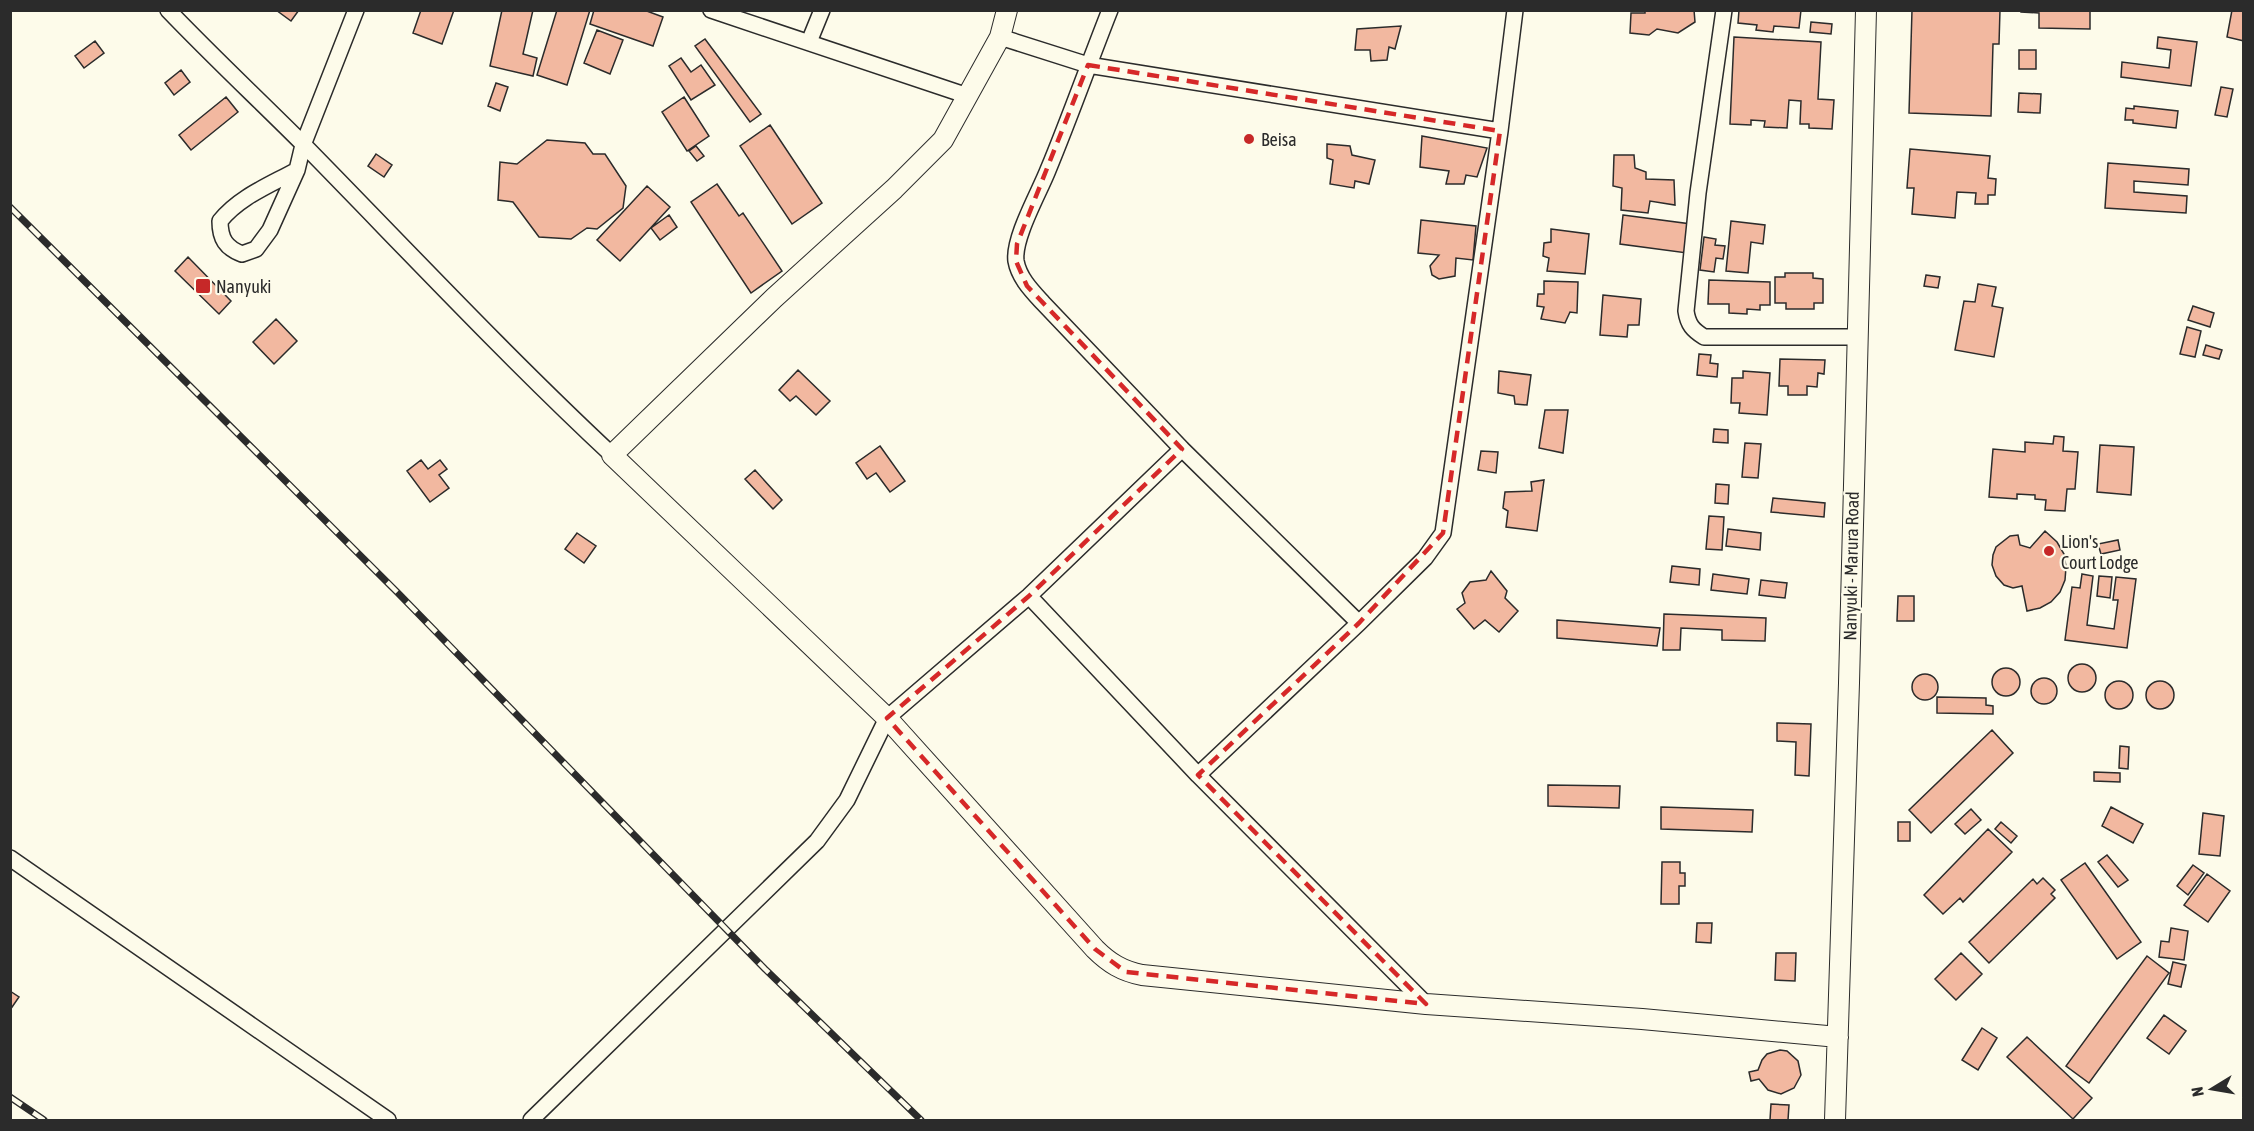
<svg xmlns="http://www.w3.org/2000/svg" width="2254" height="1131" viewBox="0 0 2254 1131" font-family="'Asap Condensed',sans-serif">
<rect width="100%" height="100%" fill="#fdfbea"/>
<path fill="#f2b8a0" stroke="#2b2b2b" stroke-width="1.5" d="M276 10H299L291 21Z
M421 10H454L442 44 413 33Z
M502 10H533L523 54 537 58 533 76 490 66Z
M557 10H590L567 85 537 75Z
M594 10H644L663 17 653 46 590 24Z
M1645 10H1694L1695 22 1678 33 1657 29 1649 35 1630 33 1631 13H1645Z
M1739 10H1801L1799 28 1774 26 1773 32 1756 30 1757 25 1738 23Z
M1912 10H2000L1999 44H1993L1991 116 1909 113Z
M2021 10H2090V29L2039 28V13L2021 12Z
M2232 10H2244V41L2227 37Z
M1811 22 1832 24 1831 34 1810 32Z
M1401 26 1395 49 1389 47 1387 60 1371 61 1370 50H1355L1357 29Z
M597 30 623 40 610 74 584 63Z
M1734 37 1821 42 1818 99 1834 100 1832 129 1809 128V124H1800L1801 101 1789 100 1787 128 1764 127 1765 121 1751 120V125L1730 124Z
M2158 37 2197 42 2191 86 2121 77 2122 62 2169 68 2171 50 2157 48Z
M705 39 761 114 750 122 695 46Z
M95 41 104 53 84 68 75 56Z
M2019 50H2036V69H2019Z
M681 58 691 72 701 65 715 85 691 100 669 66Z
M181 70 190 82 174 95 165 83Z
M496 83 508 87 500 111 488 106Z
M2221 87 2233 89 2227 117 2215 115Z
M2019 93 2041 94 2040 113 2018 112Z
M226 97 238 112 191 150 179 135Z
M684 97 709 136 687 151 662 112Z
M2134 106 2178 111 2176 128 2133 123V120H2125L2126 108 2134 109Z
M770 125 822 203 792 224 740 146Z
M1422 136 1487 148 1477 177 1466 175 1464 184H1446L1449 171 1420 167Z
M547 140 585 143 593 154H605L626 186 623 208 597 229 587 228 571 239 539 237 513 202 498 200 500 162 517 164Z
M1327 144 1350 146 1352 155 1375 160 1369 184 1355 181 1354 188 1330 184 1333 160 1327 158Z
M696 146 704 156 697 161 689 151Z
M1910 149 1990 156 1988 178 1996 179 1995 195H1988V204H1975L1976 193 1957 192 1955 218 1912 214 1914 188H1907Z
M376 154 392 165 384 177 368 166Z
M1614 155H1634L1635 168 1646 172V179L1674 180 1675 205 1650 201 1648 213 1621 210 1622 188 1613 186Z
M2108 163 2189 169 2188 185 2134 181V192L2187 196 2186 213 2105 208Z
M717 184 739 216 743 213 782 271 751 293 691 202Z
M647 186 670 207 620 261 597 240Z
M669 215 677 227 660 240 651 228Z
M1623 215 1691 224 1687 253 1620 244Z
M1421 220 1476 226 1473 260 1456 258 1455 276 1439 279 1432 275 1430 266 1439 255 1418 253Z
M1731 221 1765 225 1763 244 1751 242 1748 273 1726 271Z
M1551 229 1589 234 1585 274 1547 271 1549 258 1543 256 1544 243 1551 242Z
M1704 237 1716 239 1715 245 1725 246 1723 259 1716 258 1714 272 1700 270Z
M188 257 231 301 219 314 175 271Z
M1785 273H1813V278L1823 279V303H1814V309H1786V303H1775V277H1785Z
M1926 275 1940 277 1938 288 1924 286Z
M1709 280 1770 282V305H1760V310L1747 309V314L1729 313V304H1708Z
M1544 281 1578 282 1577 313 1570 312 1565 323 1541 319 1544 307 1537 306 1538 294H1544Z
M1978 284 1996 287 1992 306 2003 308 1994 357 1955 350 1964 301 1975 302Z
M1603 295 1641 299 1639 325H1628L1627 337 1600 335Z
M2193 306 2214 313 2210 327 2188 320Z
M276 319 297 341 274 364 253 342Z
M2187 327 2201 331 2195 357 2180 354Z
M2206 345 2222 350 2219 359 2203 355Z
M1699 354 1711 355 1710 363 1718 364 1717 377 1697 375Z
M1780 359 1825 360 1824 374 1818 373 1817 387 1807 386V395H1788V386H1779Z
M798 370 830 401 816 415 796 396 790 401 779 390Z
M1499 371 1531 375 1527 405 1515 404 1514 396 1498 393Z
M1743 371 1770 373 1767 415 1739 413 1740 403H1731L1732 378H1743Z
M1545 410H1568L1563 453 1539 448Z
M1714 429 1728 430V443L1713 442Z
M2054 436 2064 437 2063 451 2078 452 2075 489H2067L2065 511 2045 510 2046 500 2035 499V495L2017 494V499L1989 497 1993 449 2025 452V442L2053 444Z
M1745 443 1761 444 1758 478 1742 477Z
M2100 445 2134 447 2131 495 2097 492Z
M880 446 905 481 890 492 876 473 867 479 856 463Z
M1481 451 1498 452 1496 473 1478 470Z
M421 460 428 469 440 460 447 469 439 475 449 488 430 502 407 471Z
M755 470 782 500 773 509 745 479Z
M1544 480 1537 531 1506 527 1508 511 1503 508 1505 492 1532 491 1531 482Z
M1716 484 1729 485 1728 504 1715 503Z
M1773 498 1825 503 1824 517 1771 512Z
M1709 516 1724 517 1722 550 1706 549Z
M1728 529 1761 533 1760 550 1726 546Z
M2045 531 2057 542 2064 554 2066 567 2065 580 2060 592 2051 602 2040 608 2027 611 2022 586 2013 588 2004 585 1996 576 1992 565 1993 555 1996 547 2010 536 2018 535 2020 545 2030 548Z
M577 533 596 546 584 563 565 549Z
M2118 540 2120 550 2101 554 2098 544Z
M1672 566 1700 569 1699 585 1670 582Z
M1491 571 1507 591 1505 598 1518 611 1499 632 1485 620 1474 629 1457 609 1465 603 1462 593 1470 582 1486 580Z
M1713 574 1749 579 1747 594 1711 590Z
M2082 574 2093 576 2087 625 2114 629 2118 600H2113L2116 577 2136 579 2127 648 2065 640 2072 587 2080 588Z
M2099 576 2112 577 2110 598 2097 596Z
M1761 580 1787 583 1785 598 1759 595Z
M1898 596H1914V621H1897Z
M1664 614 1766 618 1765 641 1722 640V630L1681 628 1680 650H1663Z
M1557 620 1660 628 1657 646 1557 638Z
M2068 678a14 14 0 1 1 28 0a14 14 0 1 1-28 0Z
M1992 682a14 14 0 1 1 28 0a14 14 0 1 1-28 0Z
M1912 687a13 13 0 1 1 26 0a13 13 0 1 1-26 0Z
M2031 691a13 13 0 1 1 26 0a13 13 0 1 1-26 0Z
M2146 695a14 14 0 1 1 28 0a14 14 0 1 1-28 0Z
M2105 695a14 14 0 1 1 28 0a14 14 0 1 1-28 0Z
M1937 697 1986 698V705L1993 706V714L1937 713Z
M1777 723 1811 724 1809 776 1795 775 1796 742 1777 741Z
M1992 730 2013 753 1931 833 1909 810Z
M2120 746 2129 747 2128 769 2119 768Z
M2094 772 2120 773V782L2094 781Z
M1548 785 1620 786 1619 808 1548 806Z
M1661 807 1753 810 1752 832 1661 829Z
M2111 807 2143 824 2133 843 2102 826Z
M1971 809 1981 820 1965 834 1955 824Z
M2203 813 2224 816 2220 856 2199 854Z
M1898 822H1910V841H1898Z
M2001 822 2017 836 2011 843 1995 829Z
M1988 829 2012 852 1963 902 1960 898 1943 914 1924 895Z
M2107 855 2128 880 2118 887 2098 862Z
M1662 862H1680V873H1685V886H1679V904H1661Z
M2085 863 2141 942 2117 959 2061 880Z
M2193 865 2204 873 2188 895 2177 886Z
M2207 874 2230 891 2208 922 2184 905Z
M2043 878 2055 890 2051 894 2055 898 1989 963 1969 942 2033 879 2037 884Z
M1697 923H1712L1711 943 1696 942Z
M2171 928 2188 931 2184 960 2159 957 2161 941 2169 942Z
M1776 953H1796L1795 981 1775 980Z
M1961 953 1982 974 1956 1000 1935 979Z
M2147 956 2169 973 2089 1083 2066 1066Z
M2173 962 2186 965 2181 987 2168 984Z
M10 991 19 997 10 1010Z
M2164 1015 2186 1031 2169 1054 2147 1038Z
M1982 1028 1997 1038 1978 1070 1962 1060Z
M2027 1037 2092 1098 2073 1119 2007 1057Z
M1780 1050 1787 1051 1798 1061 1801 1075 1794 1088 1781 1094 1768 1090 1759 1079 1751 1081 1749 1072 1758 1070 1762 1060 1767 1054Z
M1771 1104 1789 1105 1788 1120H1770Z"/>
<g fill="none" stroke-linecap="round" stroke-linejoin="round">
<defs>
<path id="minor" d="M168 10C212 56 259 100 304 145 406 249 505 355 612 455
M711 10 968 96
M1110 10C1089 63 1070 117 1048 170 1039 193 1013 238 1016 261 1019 278 1032 291 1043 303L1182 449 1359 623
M1724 10 1698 193 1686 311C1688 325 1693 330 1704 337H1858
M1000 37 1088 65 1500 131
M809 42 822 10
M297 170C270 185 239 197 220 221 220 239 226 248 242 254L256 249 270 230 297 170 303 145 356 10
M1029 596 1198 775 1426 1004
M1198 775 1359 623 1425 558 1443 533 1500 131 1515 10
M10 858 388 1120
M531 1120 817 841 847 800 887 718 1029 596 1182 449"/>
<path id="tertiary" d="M1007 10 1000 37 943 140 894 189 774 298 612 455 887 718 1095 949C1109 963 1122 971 1142 975L1426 1004 1642 1019 1838 1037
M1835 1120 1849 683 1866 10"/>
</defs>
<use href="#minor" stroke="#2b2b2b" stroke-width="18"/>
<use href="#tertiary" stroke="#2b2b2b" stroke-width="22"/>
<use href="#minor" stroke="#fdfbea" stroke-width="15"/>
<use href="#tertiary" stroke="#fdfbea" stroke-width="20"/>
<defs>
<path id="rail" d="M10 207 397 592 765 969 921 1120
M10 1097 44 1120"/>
</defs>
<use href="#rail" stroke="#2b2b2b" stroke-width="7"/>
<use href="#rail" stroke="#fdfbea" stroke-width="4.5" stroke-dasharray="14" stroke-linecap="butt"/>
</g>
<path fill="none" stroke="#d62828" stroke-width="4.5" stroke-dasharray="12 8" stroke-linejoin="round" d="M1088 65 1500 131 1443 533 1359 623 1198 775 1426 1004 1126 972 1095 949 887 718 1029 596 1182 449 1027 286 1016 261 1017 244Z"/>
<g fill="#c62828" stroke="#fdfbea" stroke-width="2">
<circle cx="1249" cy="139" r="6"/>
<rect x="195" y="278" width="16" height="16" rx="3"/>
<circle cx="2049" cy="551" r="6"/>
</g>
<g text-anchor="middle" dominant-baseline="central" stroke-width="4.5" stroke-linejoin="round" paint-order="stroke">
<g font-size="18" fill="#2b2b2b" stroke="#fdfbea" text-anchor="start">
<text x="1261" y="139">Beisa</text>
<text x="216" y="286">Nanyuki</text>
<text x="2061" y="541">Lion's<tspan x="2061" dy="21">Court Lodge</tspan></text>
</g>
<g font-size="18" fill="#2b2b2b" stroke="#fdfbea">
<text transform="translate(1851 566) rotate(-89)">Nanyuki - Marura Road</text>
</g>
</g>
<rect width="2254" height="1131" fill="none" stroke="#2b2b2b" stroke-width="24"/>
<g transform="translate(2212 1089) rotate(259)" stroke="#fdfbea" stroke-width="4.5" paint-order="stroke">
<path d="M0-4.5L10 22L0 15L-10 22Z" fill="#2b2b2b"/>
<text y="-9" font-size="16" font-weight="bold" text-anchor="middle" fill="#2b2b2b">N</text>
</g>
</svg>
